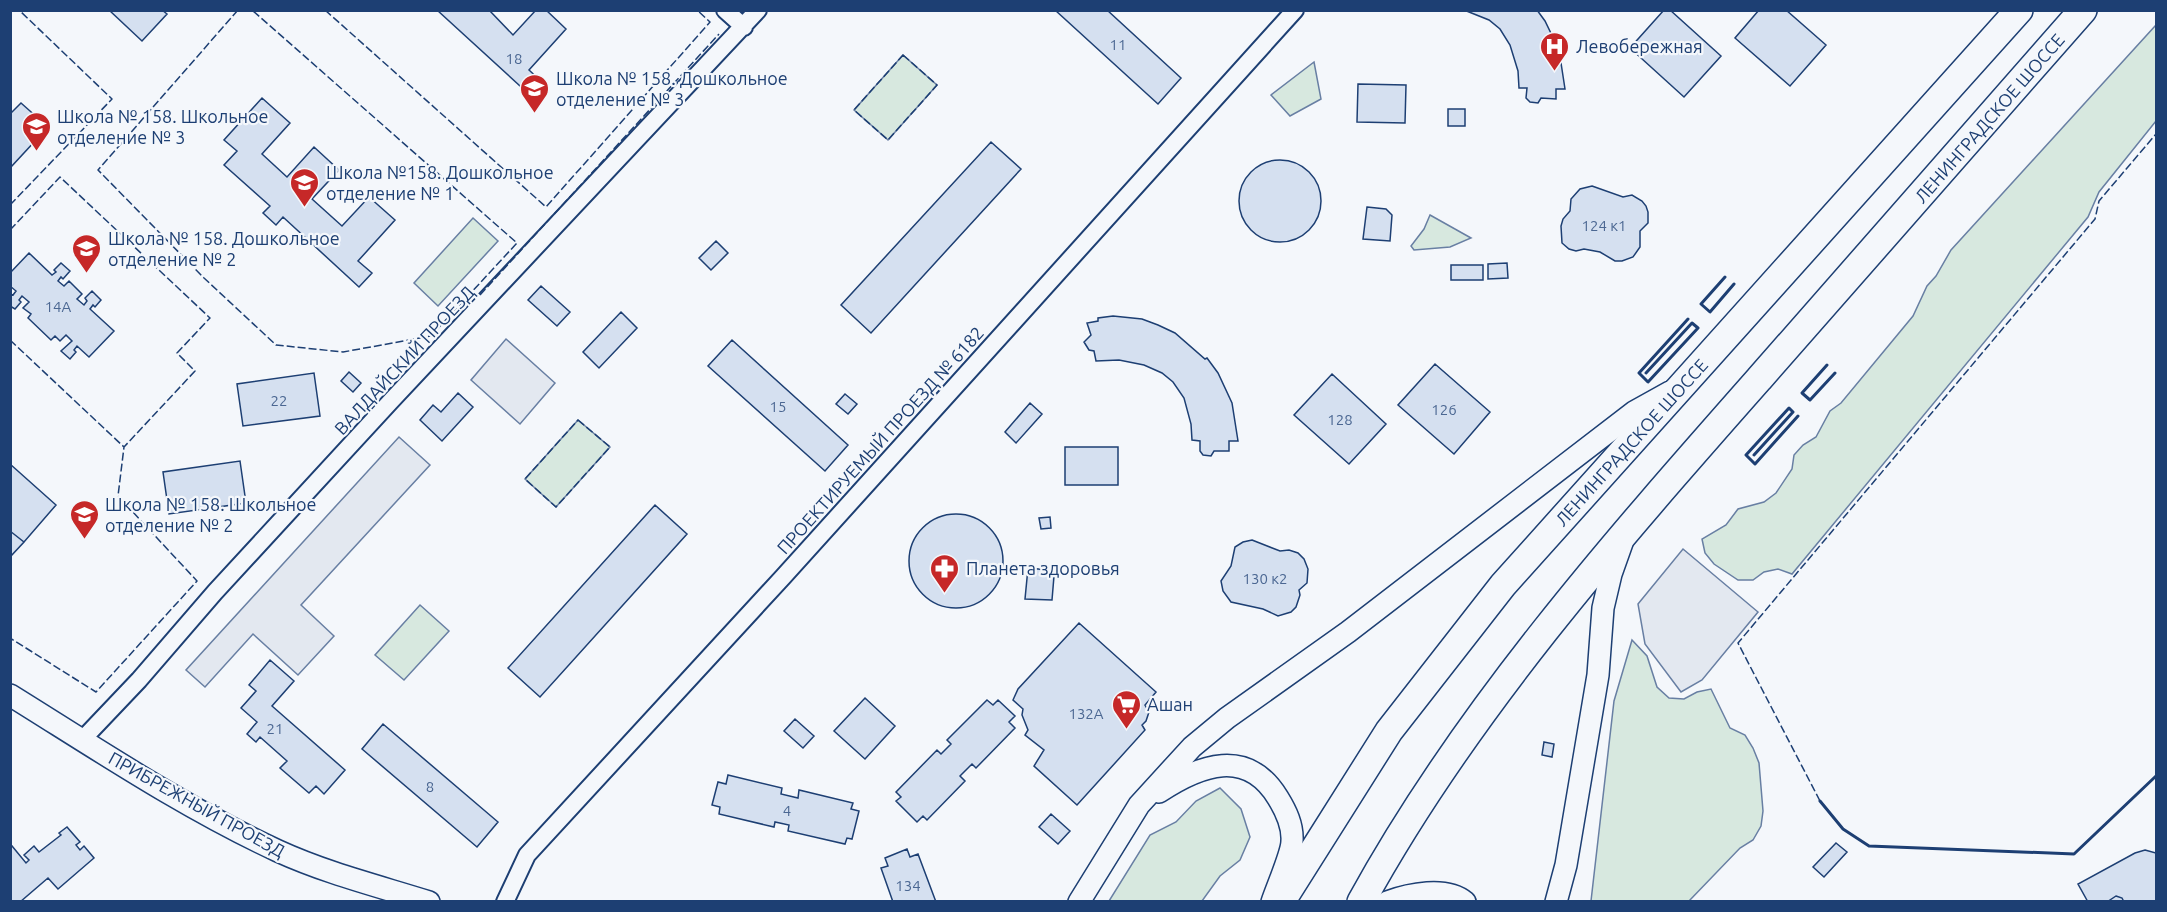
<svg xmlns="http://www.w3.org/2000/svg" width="2167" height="912" viewBox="0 0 2167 912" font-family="Ubuntu,sans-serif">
<rect width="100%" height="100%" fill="#f4f7fb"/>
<path fill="#d7e8df" stroke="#687fa3" stroke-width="1.5" d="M2156 25V121L2099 192 2088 217 1792 574 1778 569 1764 572 1753 580H1738L1714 564 1705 553 1702 539 1726 525 1738 509 1764 502 1776 493 1792 469 1794 455 1803 445 1816 437 1830 411 1841 403 1913 316 1927 286 1936 276 1951 250Z
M903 55 937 85 888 140 854 110Z
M1314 62 1321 99 1290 116 1271 95Z
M1430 215 1471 238 1450 247 1414 250 1411 246 1424 229Z
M473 218 498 241 438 306 414 283Z
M578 420 610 447 556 507 525 479Z
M420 605 449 631 404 680 375 655Z
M1632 640 1647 656 1657 687 1669 698 1684 699 1697 692 1711 689 1730 728 1745 735 1753 748 1759 763 1763 811 1761 826 1753 840 1740 848 1689 901H1591L1614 701Z
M1220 788 1241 809 1250 837 1240 860 1220 876 1202 901H1109L1150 835 1176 822 1196 801Z"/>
<path fill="#e3e8f0" stroke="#687fa3" stroke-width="1.5" d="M506 339 555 383 520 424 471 380Z
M399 437 430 465 301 605 334 636 298 675 253 634 205 687 186 670Z
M1683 549 1758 612 1702 680 1681 692 1645 644 1638 604Z"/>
<path fill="#d5e0f0" stroke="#1d3f73" stroke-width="1.5" d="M109 10H162L167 14 142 41Z
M437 10H489L513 35 536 10H546L566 29 529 70 544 84 532 97Z
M1055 10H1107L1181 78 1158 104Z
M1464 10H1537L1545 21 1559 50 1565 89H1556V99L1541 98 1538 103 1530 102 1526 98 1527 88H1519L1518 71 1510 45 1500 29 1489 20Z
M1664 10H1670L1721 56 1684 97 1630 48Z
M1759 10H1786L1826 45 1790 86 1735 38Z
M1358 84 1406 85 1405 123 1357 122Z
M262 98 290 123 262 154 287 177 314 147 339 170 312 199 342 226 369 197 395 220 358 261 372 273 359 287 283 217 276 225 263 213 270 206 224 165 237 151 224 140Z
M21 103 48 127 10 168V114Z
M1448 109H1465V126H1448Z
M991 142 1021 169 871 333 841 305Z
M1239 201a41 41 0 1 1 82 0a41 41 0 1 1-82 0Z
M1592 186 1623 197 1632 195 1642 201 1646 206 1648 212V223L1640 231V247L1633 257 1622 261H1615L1600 252 1584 249 1576 251 1569 249 1562 243 1561 226 1563 219 1570 211 1571 199 1580 189Z
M1367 207 1386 209 1392 215 1390 241 1363 239Z
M716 241 728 253 711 270 699 258Z
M29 253 52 275 56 272 54 270 61 263 70 271 63 279 61 277 58 281 64 286 69 281 82 294 77 299 84 305 87 301 85 298 92 291 101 300 95 307 93 305 90 309 114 331 89 357 77 346 74 350 76 352 70 359 61 351 72 341 66 335 60 341 55 336 51 340 28 318 31 314 23 308 29 302 22 296 19 300 21 302 15 309 10 306V294L13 295 16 291 10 286V273Z
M1507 263 1508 278 1488 279V264Z
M1451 265H1483V280H1451Z
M541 286 570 312 557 326 528 300Z
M621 312 637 328 599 368 583 352Z
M1113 316 1142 319 1158 325 1175 333 1205 359 1207 358 1218 373 1232 403 1238 441H1229V451H1214L1211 456 1203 455 1200 451V441L1192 440 1191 424 1184 398 1173 382 1162 373 1144 365 1119 360 1096 361 1094 351 1089 350 1084 342 1091 335 1087 323 1098 321V318Z
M732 340 848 445 825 471 708 366Z
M1435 364 1490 412 1454 454 1398 405Z
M349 372 361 383 353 392 341 381Z
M314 373 320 416 243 426 237 384Z
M1332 374 1386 424 1349 464 1294 415Z
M458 393 473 407 442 441 420 420 433 405 441 412Z
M845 394 857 404 848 414 836 404Z
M1030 403 1042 414 1016 443 1005 432Z
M1065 447H1118V485H1065Z
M240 461 246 503 169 514 163 472Z
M10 464 56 505 24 542 10 531Z
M655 505 687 534 540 697 508 668Z
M909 561a47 47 0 1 1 94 0a47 47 0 1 1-94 0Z
M1050 517 1051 528 1041 529 1039 518Z
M10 531 24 542 10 557Z
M1252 540 1280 551 1289 550 1298 553 1304 559 1308 569 1307 583 1299 590 1300 595 1296 607 1291 612 1278 616 1263 609 1231 602 1223 591 1221 581 1231 566 1235 547 1243 542Z
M1028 568 1048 570 1054 576 1052 600 1025 599Z
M1079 623 1156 692 1145 705 1149 712 1146 721 1142 725 1145 730 1077 805 1034 766 1044 750 1025 735 1028 730 1022 715 1023 709 1013 700 1018 689Z
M270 660 294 681 272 706 345 770 324 794 316 786 309 793 280 768 287 761 260 737 256 742 247 734 257 722 241 708 256 691 249 685Z
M865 698 895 726 865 759 834 731Z
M987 700 993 705 998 700 1015 716 1009 722 1015 728 976 768 972 764 960 776 965 781 927 820 923 816 917 822 896 801 901 797 896 792 937 750 941 754 951 744 947 740Z
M795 719 814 736 803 748 784 731Z
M383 724 498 822 477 847 362 749Z
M1544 742 1554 744 1552 757 1542 755Z
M728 775 782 788 781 794 798 798 799 790 853 803 851 809 859 811 852 839 847 838 845 844 788 831 789 825 775 822 774 827 719 814 720 807 712 805 718 782 726 784Z
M1051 814 1070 831 1058 844 1039 827Z
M67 827 80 842 76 845 80 850 84 846 94 858 58 889 48 878 20 902H10V847L12 846 26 863 29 860 24 855 34 846 39 852 61 835 59 833Z
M1836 843 1847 852 1824 877 1813 867Z
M907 849 910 857 918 854 936 902H893L881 868 888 866 885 858Z
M2145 850 2156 853V902H2088L2078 884 2135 853Z
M2116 896 2122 898 2124 902H2107Z"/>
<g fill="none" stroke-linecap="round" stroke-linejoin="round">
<defs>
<path id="minor" d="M725 10 744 27
M82 740 139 680 215 592 390 402 758 10
M505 902 527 855 783 577 1295 10"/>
<path id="tertiary" d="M10 695C97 749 185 808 278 851 326 873 378 886 429 902
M1159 792C1200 765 1247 747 1278 798 1286 811 1293 825 1292 841 1292 853 1277 887 1272 902
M1079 902 1139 805 1192 747 1227 718 1348 632 1634 412 1670 392
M1387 902C1409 894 1446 886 1465 902
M1556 902 1566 865 1598 675 1603 608 1611 574 1622 543"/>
<path id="primary" d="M1281 902 1389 731 1503 585 2019 10
M1361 902C1465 712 1616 541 1759 379 1867 257 1975 134 2083 10"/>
</defs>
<use href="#minor" stroke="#1d3f73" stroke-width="20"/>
<use href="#tertiary" stroke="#1d3f73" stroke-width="24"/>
<use href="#primary" stroke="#1d3f73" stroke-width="30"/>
<use href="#minor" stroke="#f4f7fb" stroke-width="16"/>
<use href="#tertiary" stroke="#f4f7fb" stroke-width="21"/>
<use href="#primary" stroke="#f4f7fb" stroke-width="27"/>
<path stroke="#1d3f73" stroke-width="1.5" stroke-dasharray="8 3" stroke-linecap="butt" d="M238 10 98 170 204 278 276 345 343 352 431 336 517 243 252 10
M325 10 546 207 710 22 697 10
M903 55 937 85 888 140 854 110Z
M10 205 112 99 19 10
M10 230 60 177 210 318 177 353 195 371 124 447 118 496 197 581 96 692 10 638
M480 295 719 34
M10 340 124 447
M578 420 610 447 556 507 525 479Z
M1820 801 1738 643 2095 219 2099 201 2156 134"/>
<path stroke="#1d3f73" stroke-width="3" d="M1725 277 1701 304 1710 312 1734 284
M1827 365 1802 393 1810 400 1835 373
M1646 373 1692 323 1698 328 1648 382 1639 373 1688 319
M1754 455 1793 412 1789 408 1746 455 1755 464 1798 416
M1820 801 1843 829 1869 846 2074 854 2156 776"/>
</g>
<defs>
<symbol id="hospital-pin" viewBox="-11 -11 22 30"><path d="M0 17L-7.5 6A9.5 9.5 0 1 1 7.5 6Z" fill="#c62828" stroke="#f4f7fb"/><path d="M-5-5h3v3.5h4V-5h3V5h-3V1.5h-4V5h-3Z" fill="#fff"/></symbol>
<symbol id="school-pin" viewBox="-11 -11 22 30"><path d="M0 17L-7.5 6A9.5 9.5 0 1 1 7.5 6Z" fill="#c62828" stroke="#f4f7fb"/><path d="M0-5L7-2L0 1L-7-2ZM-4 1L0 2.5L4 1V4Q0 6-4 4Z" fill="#fff"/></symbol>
<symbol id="pharmacy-pin" viewBox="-11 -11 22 30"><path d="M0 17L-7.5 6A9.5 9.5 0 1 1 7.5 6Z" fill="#c62828" stroke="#f4f7fb"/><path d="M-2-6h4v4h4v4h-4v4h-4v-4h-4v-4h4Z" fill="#fff"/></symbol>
<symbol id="supermarket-pin" viewBox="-11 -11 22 30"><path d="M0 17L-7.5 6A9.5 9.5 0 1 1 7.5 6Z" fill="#c62828" stroke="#f4f7fb"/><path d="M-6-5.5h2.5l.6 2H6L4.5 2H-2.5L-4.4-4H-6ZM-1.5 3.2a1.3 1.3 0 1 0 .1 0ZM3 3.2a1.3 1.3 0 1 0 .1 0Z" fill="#fff"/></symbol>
</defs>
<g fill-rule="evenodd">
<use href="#hospital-pin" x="1538" y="30" width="33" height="45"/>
<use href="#school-pin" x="518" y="72" width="33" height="45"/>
<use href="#school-pin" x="20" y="110" width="33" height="45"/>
<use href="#school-pin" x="288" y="166" width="33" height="45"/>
<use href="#school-pin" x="70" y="232" width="33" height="45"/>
<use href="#school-pin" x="68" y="498" width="33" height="45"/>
<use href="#pharmacy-pin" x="928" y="552" width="33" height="45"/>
<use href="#supermarket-pin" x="1110" y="688" width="33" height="45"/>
</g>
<g text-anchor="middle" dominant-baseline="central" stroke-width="4.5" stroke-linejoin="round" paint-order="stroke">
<g font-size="15" fill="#4b6792">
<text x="1118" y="44">11</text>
<text x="514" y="58">18</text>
<text x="1604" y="225">124 к1</text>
<text x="58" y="306">14А</text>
<text x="279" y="400">22</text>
<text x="778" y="406">15</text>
<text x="1444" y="409">126</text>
<text x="1340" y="419">128</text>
<text x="1265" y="578">130 к2</text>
<text x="1086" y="713">132А</text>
<text x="275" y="728">21</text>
<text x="430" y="786">8</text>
<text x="787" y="810">4</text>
<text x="908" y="885">134</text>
</g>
<g font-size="18" fill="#1d3f73" stroke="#f4f7fb" text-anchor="start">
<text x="1576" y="46">Левобережная</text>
<text x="556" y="78">Школа № 158. Дошкольное<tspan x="556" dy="21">отделение № 3</tspan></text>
<text x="57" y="116">Школа № 158. Школьное<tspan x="57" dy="21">отделение № 3</tspan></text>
<text x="326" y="172">Школа №158. Дошкольное<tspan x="326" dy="21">отделение № 1</tspan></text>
<text x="108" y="238">Школа № 158. Дошкольное<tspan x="108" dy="21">отделение № 2</tspan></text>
<text x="105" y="504">Школа № 158. Школьное<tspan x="105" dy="21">отделение № 2</tspan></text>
<text x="966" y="568">Планета здоровья</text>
<text x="1147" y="704">Ашан</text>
</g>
<g font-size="18" fill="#1d3f73" stroke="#f4f7fb">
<text transform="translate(1989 118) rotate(-49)">ЛЕНИНГРАДСКОЕ ШОССЕ</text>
<text transform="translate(404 360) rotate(-47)">ВАЛДАЙСКИЙ ПРОЕЗД</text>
<text transform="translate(880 440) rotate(-48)">ПРОЕКТИРУЕМЫЙ ПРОЕЗД № 6182</text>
<text transform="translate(1631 442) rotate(-48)">ЛЕНИНГРАДСКОЕ ШОССЕ</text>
<text transform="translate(197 804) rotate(29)">ПРИБРЕЖНЫЙ ПРОЕЗД</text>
</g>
</g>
<rect width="2167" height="912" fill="none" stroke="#1d3f73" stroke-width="24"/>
</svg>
